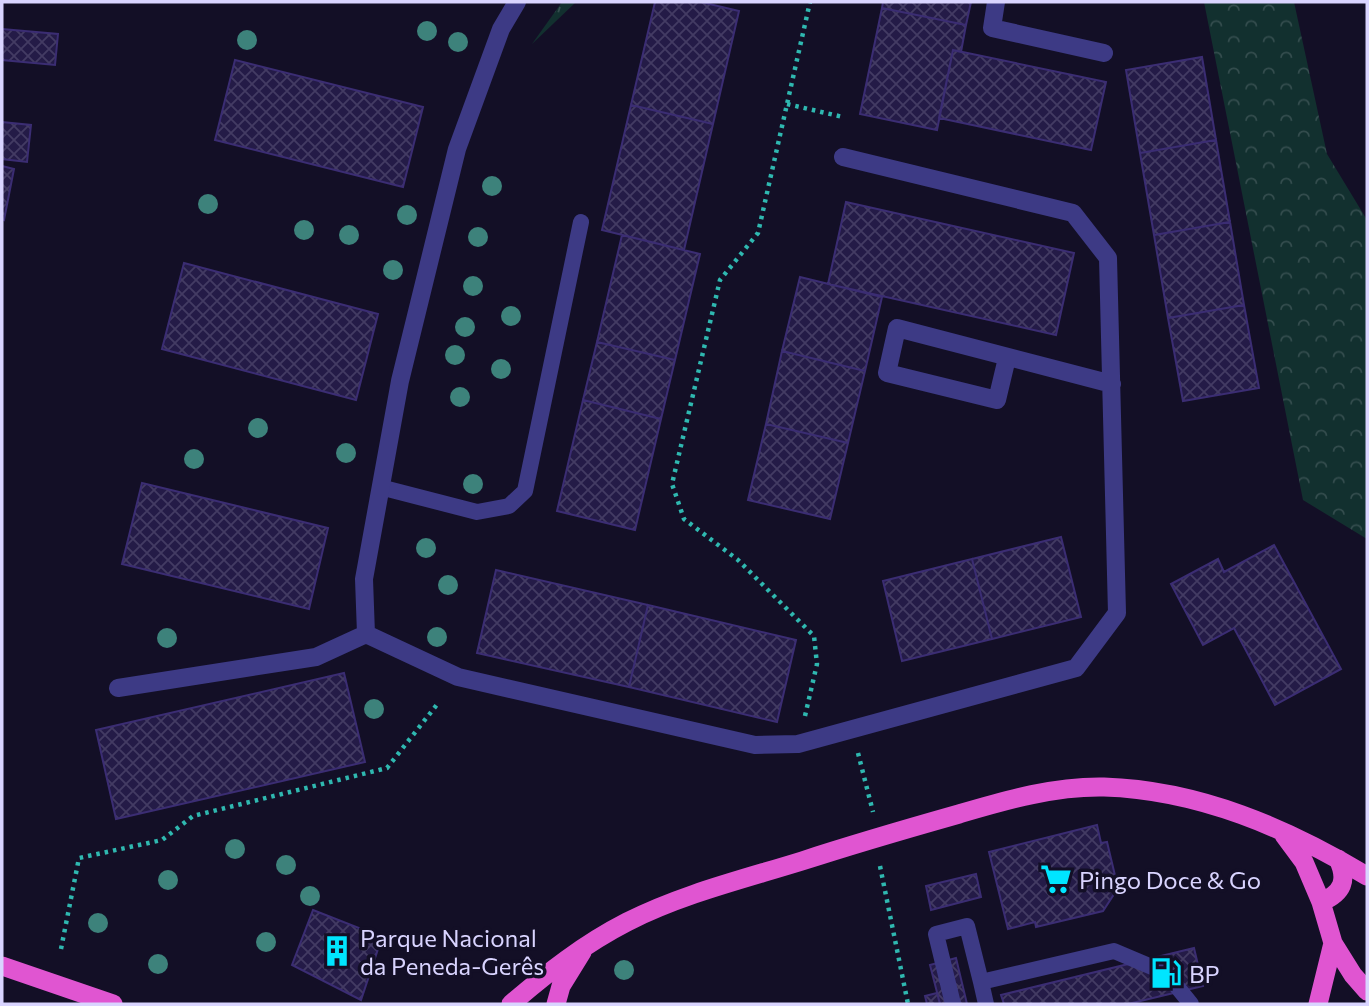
<svg xmlns="http://www.w3.org/2000/svg" width="1369" height="1006" viewBox="0 0 1369 1006" font-family="Commissioner,sans-serif">
<defs>
<pattern id="grass-tufts" width="24" height="20" patternUnits="userSpaceOnUse" patternTransform="scale(1.75)"><rect width="24" height="20" fill="#12302f"/><path d="M3 7l-1-3M5 7V3M7 7l1-3M15 17l-1-3M17 17v-4M19 17l1-3" fill="none" stroke="#344d4e"/></pattern>
<pattern id="park-crowns" width="20" height="18" patternUnits="userSpaceOnUse" patternTransform="scale(1.75)"><rect width="20" height="18" fill="#12302f"/><path d="M2 6a3 3 0 1 1 6 0M12 15a3 3 0 1 1 6 0" fill="none" stroke="#344d4e"/></pattern>
<pattern id="building-cross-hatch" width="8" height="8" patternUnits="userSpaceOnUse" patternTransform="scale(1.75)"><rect width="8" height="8" fill="#241b47"/><path d="M0 0l8 8M0 8l8-8" fill="none" stroke="#433b63"/></pattern>
</defs>
<rect width="100%" height="100%" fill="#130f26"/>
<path fill="url(#grass-tufts)" d="M562 2H576L532 44Z"/>
<path fill="url(#park-crowns)" d="M1204 2H1294L1327 154 1367 220V539L1303 500Z"/>
<path fill="url(#building-cross-hatch)" stroke="#3b2d73" stroke-width="2" d="M655 2H701L739 11 713 124 631 105Z
M883 2H971L966 25 882 8Z
M882 8 966 25 961 52 953 50 937 130 860 114Z
M2 29 58 34 55 65 2 60Z
M953 50 1106 82 1091 150 939 118Z
M1202 57 1216 140 1140 153 1126 70Z
M235 60 423 107 403 187 215 140Z
M631 105 713 124 684 250 602 230Z
M2 122 31 125 27 162 2 159Z
M1216 140 1230 222 1154 235 1140 153Z
M2 166 14 169 4 220 2 219Z
M846 202 1074 253 1056 335 828 284Z
M1230 222 1244 305 1168 318 1154 235Z
M622 235 700 254 675 360 597 342Z
M184 263 378 314 356 400 162 349Z
M800 277 882 297 865 371 782 351Z
M1244 305 1259 388 1183 401 1168 318Z
M597 342 675 360 661 419 583 400Z
M782 351 865 371 848 443 766 424Z
M583 400 661 419 635 530 557 511Z
M766 424 848 443 830 519 748 500Z
M142 483 328 528 309 609 122 564Z
M1061 537 1081 617 992 639 972 559Z
M1274 545 1341 669 1275 705 1234 628 1203 645 1171 584 1218 559 1224 572Z
M972 559 992 639 902 661 883 581Z
M496 570 648 605 629 687 477 653Z
M648 605 796 640 777 722 629 687Z
M344 673 365 762 116 819 96 730Z
M1097 825 1101 843 1107 842 1118 888 1103 911 1036 927 1035 922 1008 929 989 852Z
M976 874 981 897 931 910 926 886Z
M313 910 382 937 361 1000 292 965Z
M1194 948 1203 986 1128 1004H1004L1001 995Z
M956 958 967 1004H940L930 965Z
M937 993 940 1004H927L925 996Z"/>
<g fill="none" stroke-linecap="round" stroke-linejoin="round">
<path stroke="#2fb8b0" stroke-width="4.5" stroke-dasharray="3.5 5" stroke-linecap="butt" d="M787 104 843 117
M805 716 817 664 814 636 738 560 684 519 672 484 720 280 758 233 810 2
M858 753 873 812
M880 866 908 1004
M61 949 79 858 162 840 193 816 387 768 439 702"/>
<path stroke="#3d3a85" stroke-width="16" d="M380 487 477 512 509 506 525 491 581 222
M953 1004 936 934 967 926 981 982
M986 1004 981 982 1114 951 1166 973 1191 1004"/>
<path stroke="#3d3a85" stroke-width="18" d="M517 2 501 29 457 149 400 381 364 579 366 634 458 677 755 745 798 744 1076 668 1117 613 1108 258 1073 213 843 157
M996 2 992 28 1104 53
M1007 358 997 400 887 373 897 328 1112 384
M118 688 316 657 366 634"/>
<path stroke="#e055d1" stroke-width="19" d="M1284 835 1304 862 1321 902 1333 943 1353 975 1367 991
M1321 902C1343 893 1348 880 1338 859
M2 966 113 1004
M511 1004C547 973 584 944 627 922 682 894 744 879 802 861 854 844 906 829 959 814 1007 800 1054 786 1104 787 1199 790 1287 828 1367 876
M556 1004 561 986 582 952
M1318 1004 1333 943"/>
</g>
<g fill="#3d827b">
<circle cx="427" cy="31" r="10"/>
<circle cx="247" cy="40" r="10"/>
<circle cx="458" cy="42" r="10"/>
<circle cx="492" cy="186" r="10"/>
<circle cx="208" cy="204" r="10"/>
<circle cx="407" cy="215" r="10"/>
<circle cx="304" cy="230" r="10"/>
<circle cx="349" cy="235" r="10"/>
<circle cx="478" cy="237" r="10"/>
<circle cx="393" cy="270" r="10"/>
<circle cx="473" cy="286" r="10"/>
<circle cx="511" cy="316" r="10"/>
<circle cx="465" cy="327" r="10"/>
<circle cx="455" cy="355" r="10"/>
<circle cx="501" cy="369" r="10"/>
<circle cx="460" cy="397" r="10"/>
<circle cx="258" cy="428" r="10"/>
<circle cx="346" cy="453" r="10"/>
<circle cx="194" cy="459" r="10"/>
<circle cx="473" cy="484" r="10"/>
<circle cx="426" cy="548" r="10"/>
<circle cx="448" cy="585" r="10"/>
<circle cx="437" cy="637" r="10"/>
<circle cx="167" cy="638" r="10"/>
<circle cx="374" cy="709" r="10"/>
<circle cx="235" cy="849" r="10"/>
<circle cx="286" cy="865" r="10"/>
<circle cx="168" cy="880" r="10"/>
<circle cx="310" cy="896" r="10"/>
<circle cx="98" cy="923" r="10"/>
<circle cx="266" cy="942" r="10"/>
<circle cx="158" cy="964" r="10"/>
<circle cx="624" cy="970" r="10"/>
</g>
<defs>
<symbol id="supermarket-bare" viewBox="-9 -9 18 18"><path d="M-6-5.5h2.5l.6 2H6L4.5 2H-2.5L-4.4-4H-6ZM-1.5 3.2a1.3 1.3 0 1 0 .1 0ZM3 3.2a1.3 1.3 0 1 0 .1 0Z" fill="#00e5ff" stroke="#130f26" stroke-width="2.5" paint-order="stroke"/></symbol>
<symbol id="building-bare" viewBox="-9 -9 18 18"><path d="M-4-6H4V6H1V3H-1V6H-4ZM-2.5-4.3h1.7v1.8h-1.7ZM.8-4.3h1.7v1.8H.8ZM-2.5-1h1.7V.8h-1.7ZM.8-1h1.7V.8H.8Z" fill="#00e5ff" stroke="#130f26" stroke-width="2.5" paint-order="stroke"/></symbol>
<symbol id="fuel-bare" viewBox="-9 -9 18 18"><path d="M-5.5-6h7V0h2V4h1.3V-2.5L3-4.5l.8-.8L6-3V5H2.5V1h-1V6h-7ZM-4.2-4.7v3.2H.2V-4.7Z" fill="#00e5ff" stroke="#130f26" stroke-width="2.5" paint-order="stroke"/></symbol>
</defs>
<g fill-rule="evenodd">
<use href="#supermarket-bare" x="1034" y="857" width="44" height="44"/>
<use href="#building-bare" x="315" y="929" width="44" height="44"/>
<use href="#fuel-bare" x="1144" y="951" width="44" height="44"/>
</g>
<g text-anchor="middle" dominant-baseline="central" stroke-width="7" stroke-linejoin="round" paint-order="stroke">
<g font-size="24" fill="#d9d4ff" stroke="#130f26" text-anchor="start">
<text x="1079" y="879">Pingo Doce &amp; Go</text>
<text x="360" y="937">Parque Nacional<tspan x="360" dy="28">da Peneda-Gerês</tspan></text>
<text x="1189" y="973">BP</text>
</g>
</g>
<rect width="1369" height="1006" fill="none" stroke="#d9d4ff" stroke-width="7"/>
</svg>
